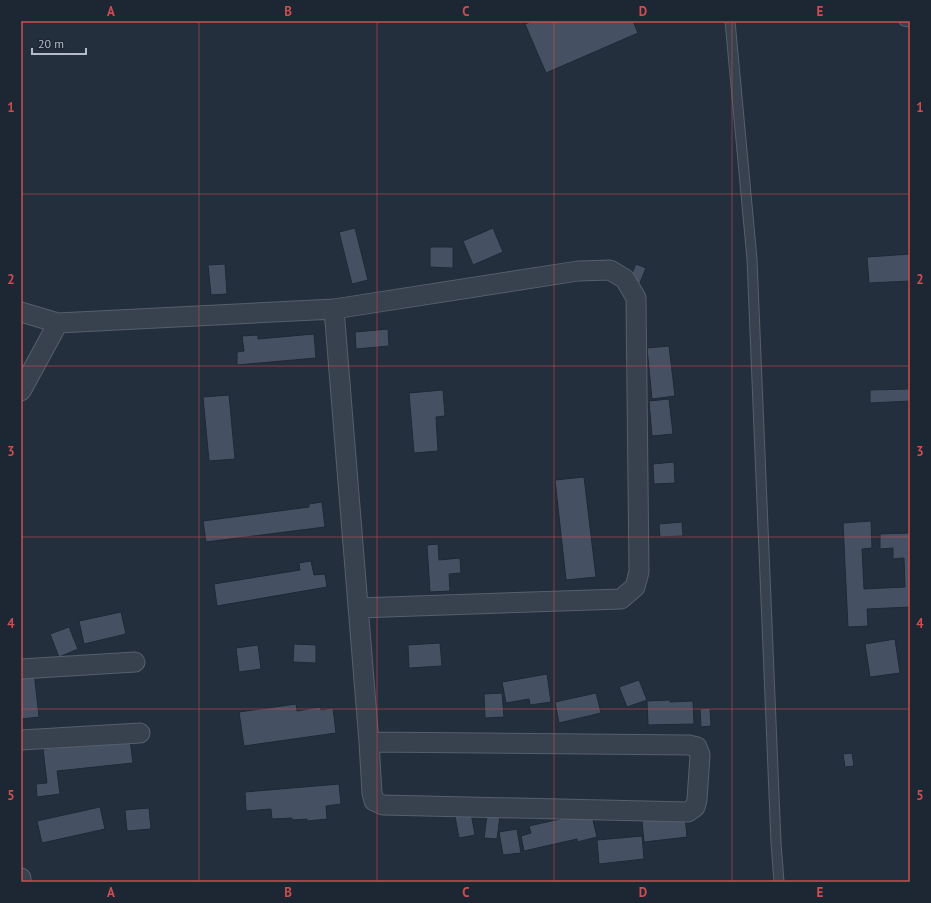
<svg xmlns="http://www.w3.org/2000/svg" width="931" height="903" viewBox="0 0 931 903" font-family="'PT Sans',sans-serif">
<rect width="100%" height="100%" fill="#242f3e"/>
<path fill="#455162" stroke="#1f2835" d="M532 21H633L638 33 546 73 525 24Z
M355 228 368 280 352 284 339 232Z
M493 228 503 252 473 265 463 241Z
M430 247H453V268L430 267Z
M910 254V281L869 283 867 257Z
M225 264 227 294 211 295 208 265Z
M636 264 646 268 639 285 629 280Z
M388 329 389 346 356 349 355 332Z
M314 334 316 358 237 365V352L244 351 242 336 258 335V339Z
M669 346 675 396 652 399 647 348Z
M910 389V401L870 403V390Z
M443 390 445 416 436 417 438 451 414 453 409 393Z
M229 395 235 459 209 461 203 397Z
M669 399 673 434 652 436 649 401Z
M674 462 675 483 654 484 653 464Z
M584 477 596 577 566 580 555 480Z
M322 502 325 527 206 542 203 521 309 507V504Z
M871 521 872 548 862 549 864 589 905 587 904 558 893 559V548L880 549V534L910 533V607L867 609 868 626 848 627 843 523Z
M682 522 683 536 660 537 659 524Z
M438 544 439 560 460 558 461 573 449 574 450 591 430 592 427 545Z
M311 561 314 575 325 574 327 587 217 606 214 584 300 570 299 563Z
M121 612 126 634 84 644 79 621Z
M69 627 78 649 59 657 50 634Z
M895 639 900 673 870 677 865 644Z
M440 643 442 666 409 668 408 645Z
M294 644 316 645V663L293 662Z
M258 645 261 669 239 672 236 648Z
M34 672 39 717 21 719V674Z
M547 674 551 702 530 705 529 699 506 703 502 682Z
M639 680 647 700 627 707 619 687Z
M502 693 504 717 485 718 484 694Z
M596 693 601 713 559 723 555 702Z
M670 700V702L693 701 694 724 648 725 647 701Z
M296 704 297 711 320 707 321 710 333 708 336 733 244 746 239 712Z
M710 708 711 726 701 727 700 709Z
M130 740 133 763 57 771 60 794 37 797 36 784 47 783 43 749Z
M852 753 854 766 845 767 843 754Z
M339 784 341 804 326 806 327 819 307 821V819L292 820V818L272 819 271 809 246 811 245 792Z
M100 807 105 829 42 843 37 821Z
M149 808 151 829 127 831 125 810Z
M591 812 597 837 577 842V839L524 851 521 836 531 833 529 826Z
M471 813 475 835 459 838 455 816Z
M487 815 500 816 497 839 484 838Z
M685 815 687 837 644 842 642 821Z
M517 829 521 853 503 855 499 832Z
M642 836 644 859 599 864 597 840Z"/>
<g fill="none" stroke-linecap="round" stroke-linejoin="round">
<defs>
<path id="service" d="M730 21 752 259 776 843 779 882
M904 21 910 22"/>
<path id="minor" d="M334 309 369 742
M21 312 58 323
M21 391 58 323 334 309 578 271 610 270 625 279 636 298 639 572 635 587 621 599 358 608
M21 669 135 662
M21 740 140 733
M369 742 689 745 697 747 700 755 697 800 695 807 688 812 383 805 374 801 372 793Z
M21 878V882"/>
</defs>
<use href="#service" stroke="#565f6c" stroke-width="11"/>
<use href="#minor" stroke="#565f6c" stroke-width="21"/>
<use href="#service" stroke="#38414e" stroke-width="9"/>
<use href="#minor" stroke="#38414e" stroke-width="19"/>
</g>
<path fill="none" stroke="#ce4d50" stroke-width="1" stroke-opacity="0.55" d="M199 21V882M377 21V882M554 21V882M732 21V882M21 194H910M21 366H910M21 537H910M21 709H910"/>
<rect width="931" height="903" fill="none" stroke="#1d2633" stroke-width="44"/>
<path d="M32 48v6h54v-6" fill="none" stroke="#b4bcc9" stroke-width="2"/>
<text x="38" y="48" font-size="12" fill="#b4bcc9" stroke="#1d2633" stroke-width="3" paint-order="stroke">20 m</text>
<rect x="22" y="22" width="887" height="859" fill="none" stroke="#ce4d50" stroke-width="1.5"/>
<g font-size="13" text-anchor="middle" font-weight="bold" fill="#ce4d50">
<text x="111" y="16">A</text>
<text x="288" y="16">B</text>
<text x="466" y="16">C</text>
<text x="643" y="16">D</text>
<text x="820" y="16">E</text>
<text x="11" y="112">1</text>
<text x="920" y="112">1</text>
<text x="11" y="284">2</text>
<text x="920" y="284">2</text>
<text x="11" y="456">3</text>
<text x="920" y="456">3</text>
<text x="11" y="628">4</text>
<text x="920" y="628">4</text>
<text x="11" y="800">5</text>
<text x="920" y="800">5</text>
<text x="111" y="897">A</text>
<text x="288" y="897">B</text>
<text x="466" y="897">C</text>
<text x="643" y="897">D</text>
<text x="820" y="897">E</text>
</g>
</svg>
